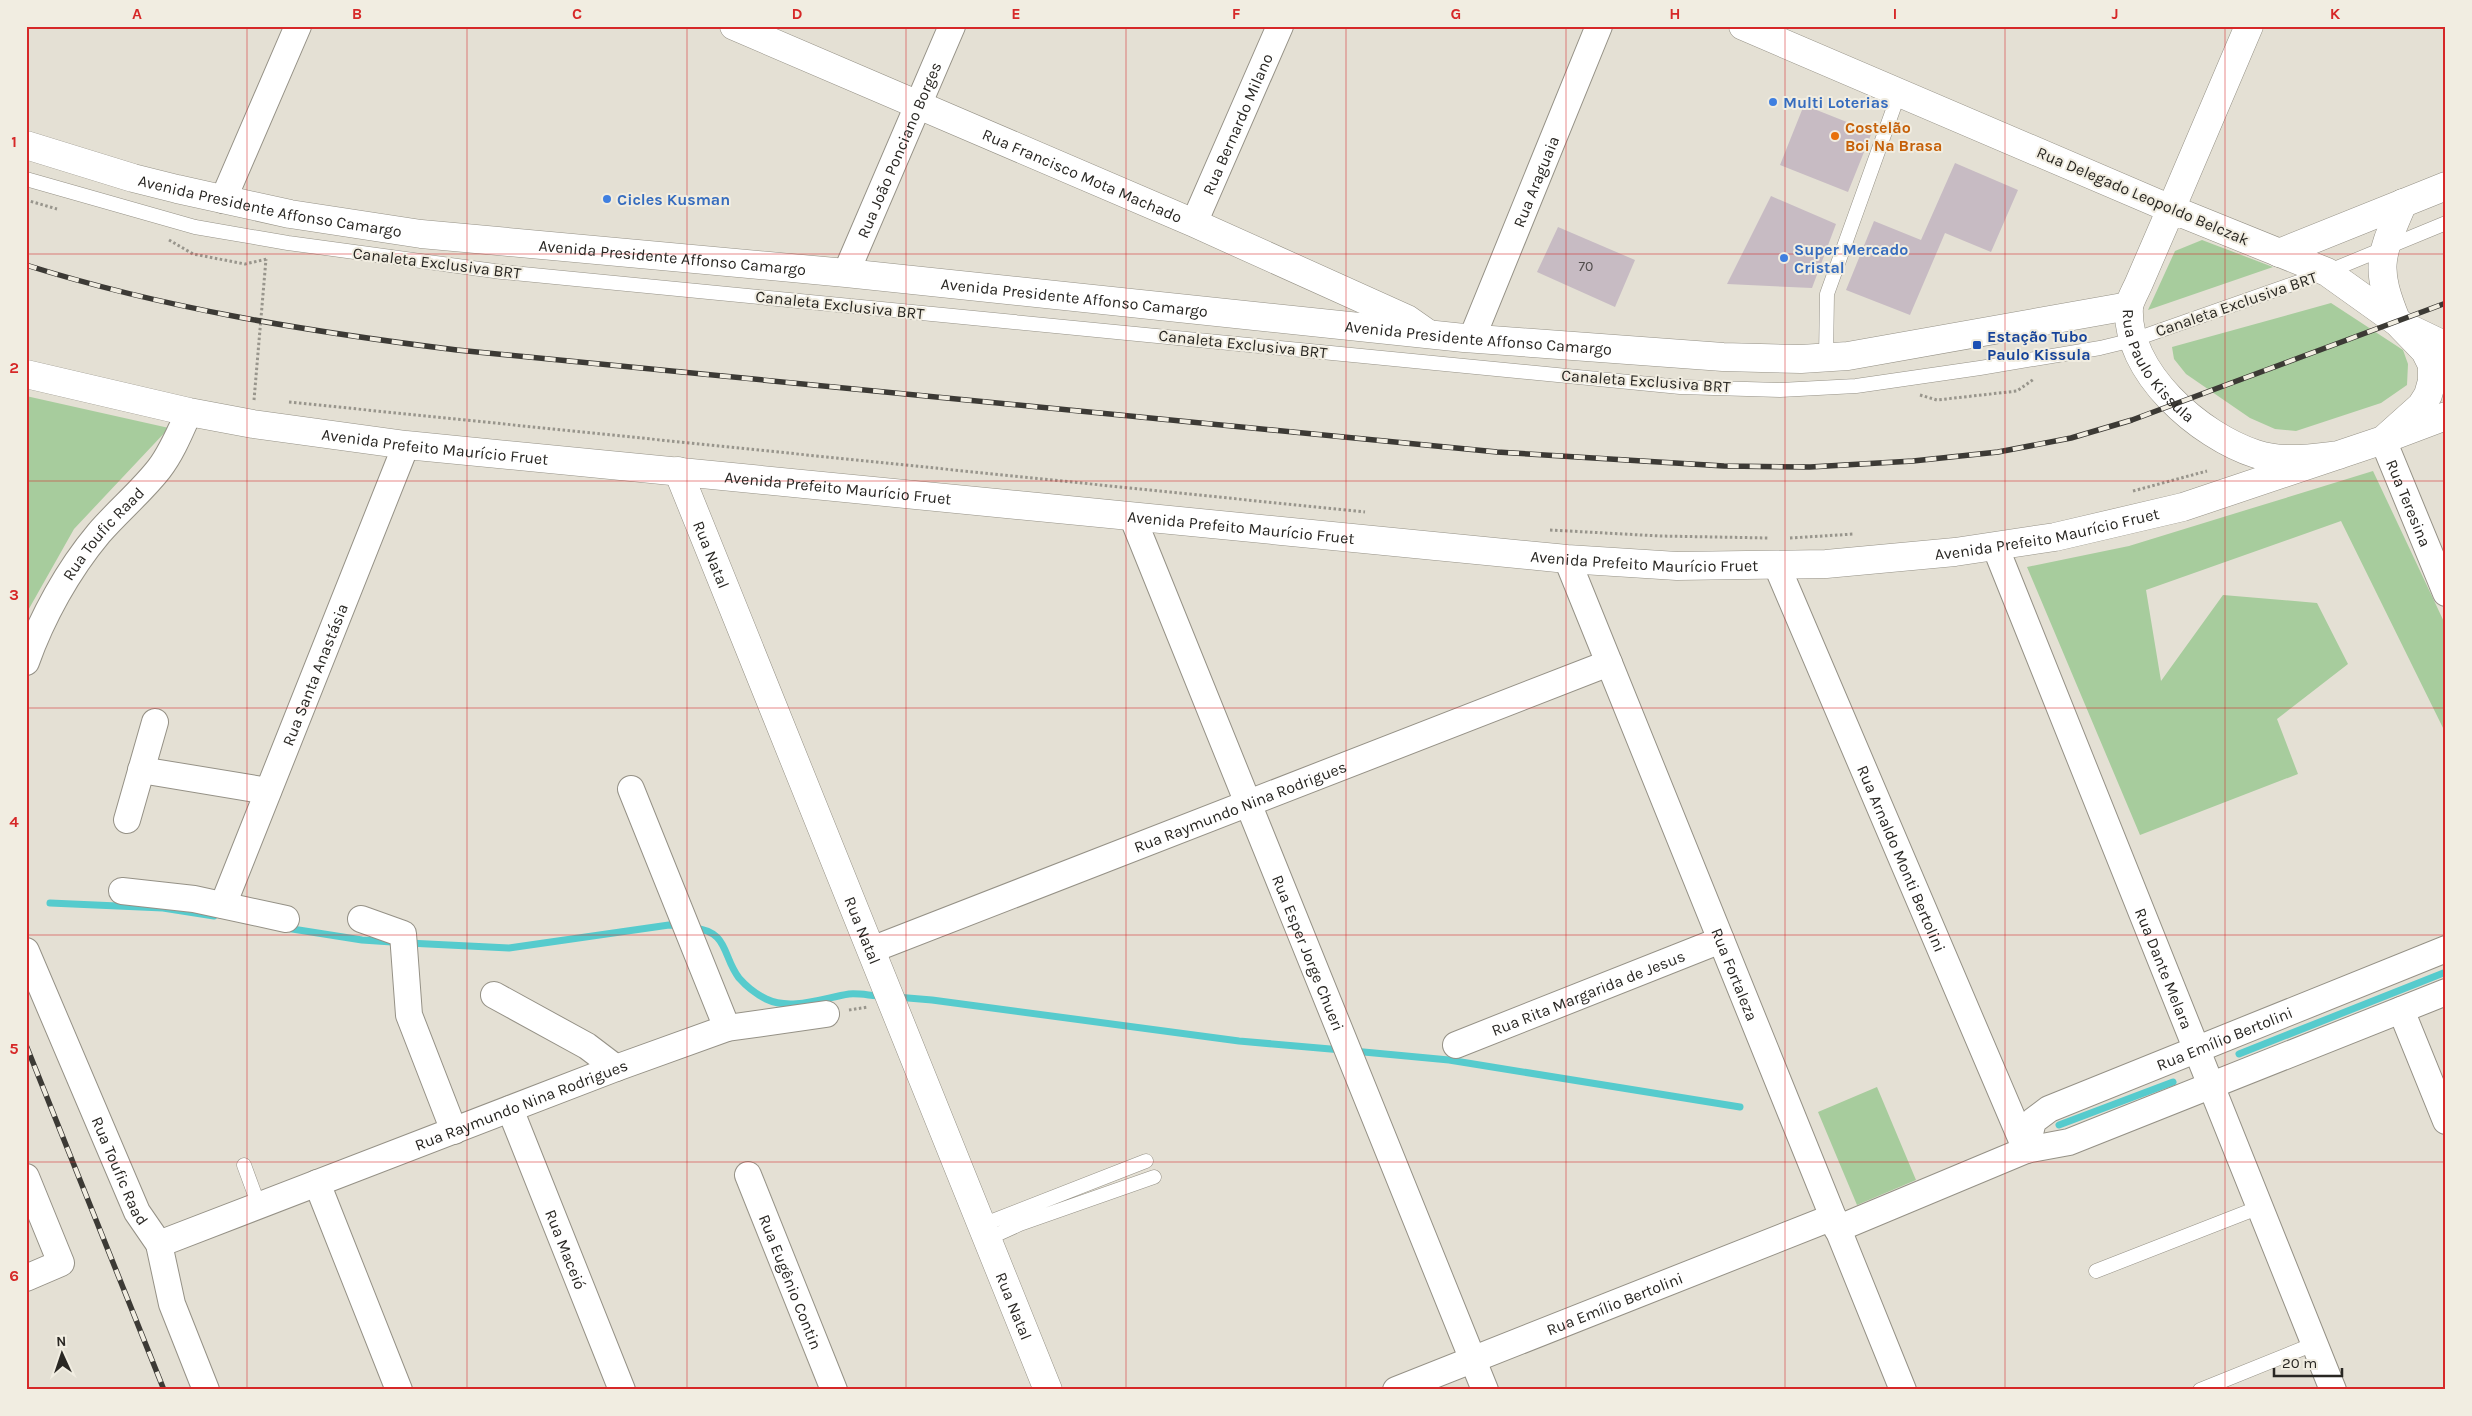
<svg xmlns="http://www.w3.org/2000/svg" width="2472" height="1416" viewBox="0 0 2472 1416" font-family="Karla,sans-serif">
<rect width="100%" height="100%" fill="#e4e0d4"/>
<path fill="#a7cc9d" d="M2202 240 2273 267 2148 310 2175 251Z
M2331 303 2403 350 2408 364 2407 385 2381 403 2296 431 2275 429 2250 418 2186 374 2174 359 2172 347Z
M26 396 169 428 74 529 26 614Z
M2373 471 2446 626V734L2341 521 2146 590 2161 681 2223 595 2317 603 2348 664 2277 719 2298 774 2140 835 2027 567 2129 546Z
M1877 1087 1916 1180 1857 1205 1818 1112Z"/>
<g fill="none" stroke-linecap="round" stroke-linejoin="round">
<path stroke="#56cbcd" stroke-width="7" d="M50 903 163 908 214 916
M286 928 362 940 392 942
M693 928C729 931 722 956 739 978 746 986 756 994 766 999 791 1011 823 998 849 994 860 993 872 996 883 996
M408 943 509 948 669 925 680 926
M896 997 932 1000 1239 1041 1342 1050
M1353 1051 1449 1060 1740 1107
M2239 1054 2446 972
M2059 1125 2173 1082"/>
</g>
<path fill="#c7bbc3" d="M1804 105 1872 132 1848 192 1780 165Z
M1955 163 2018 190 1991 252 1945 233 1910 315 1846 290 1874 221 1921 240Z
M1771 196 1836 224 1812 288 1727 284Z
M1558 227 1635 260 1615 307 1537 272Z"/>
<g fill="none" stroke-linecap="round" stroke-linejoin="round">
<defs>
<path id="lane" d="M26 179 195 227 288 243 502 272 1680 387 1780 390 1856 386 1980 368 2100 348 2133 340 2327 272 2446 223
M1826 358 1827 294 1899 93
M244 1165 259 1206
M982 1225 1146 1161
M987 1239 1020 1224 1154 1177
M2096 1271 2260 1207
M2200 1390 2314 1344"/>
<g id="street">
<path d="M223 200 298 26"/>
<path id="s1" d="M1194 223 1280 26"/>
<path id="s2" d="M846 273 952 26"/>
<path id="s3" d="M1472 338 1599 26"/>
<path id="s4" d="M2383 440 2446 593"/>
<path id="s5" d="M1132 516 1485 1390"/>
<path id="s6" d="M1995 546 2333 1390"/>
<path id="s7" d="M1567 559 1903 1390"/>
<path id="s8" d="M1777 566 2026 1150"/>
<path id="s9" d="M26 662C42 617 68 570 99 533 118 511 141 492 159 469 172 452 180 432 189 412"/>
<path d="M141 770 268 791"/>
<path d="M631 789 727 1028"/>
<path d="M127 820 155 722"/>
<path d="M122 891 194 899 286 919"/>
<path id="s10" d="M223 905 406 445"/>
<path d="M361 919 403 934 409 1015 454 1131"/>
<path id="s11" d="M871 950 1609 663"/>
<path id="s12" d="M26 951 137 1212 159 1244 172 1304 206 1390"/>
<path d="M494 995 587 1046 616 1068"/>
<path d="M2401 1010 2446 1121"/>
<path id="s13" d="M1456 1045 1721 940"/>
<path id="s14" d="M510 1109 622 1390"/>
<path id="s15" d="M2026 1150 2033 1121 2049 1109 2446 949"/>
<path id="s16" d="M748 1175 834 1390"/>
<path d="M26 1177 61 1263 26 1278"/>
<path d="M317 1183 399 1390"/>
<path d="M1837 1229 2026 1150 2069 1142 2446 992"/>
<path id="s17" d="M159 1244 616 1068 727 1028 826 1014"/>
<path id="s18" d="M1396 1390 1833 1217"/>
</g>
<g id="secondary">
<path id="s19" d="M734 26 1194 223 1407 319 1427 333"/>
<path d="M1743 26 2171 209 2249 26"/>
<path d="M2402 325 2446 346"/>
<path d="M2385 439 2446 416"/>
<path id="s20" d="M678 471 1048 1390"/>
</g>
<g id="primary">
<path id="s21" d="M26 145 133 178 177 189 290 214 421 234 846 273 1464 338 1723 357 1801 359 1848 356 2129 306"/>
<path d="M2279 253 2446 186"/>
<path d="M2397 322C2374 266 2380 257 2403 203"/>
<path id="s22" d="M26 374 189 412 253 424 406 445 1567 559 1677 566 1826 564 1955 552 2055 537 2183 507 2383 440 2421 406 2428 395 2432 381V365L2425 351 2397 322 2327 272 2171 209C2160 234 2150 258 2139 283 2136 290 2130 300 2129 307 2125 372 2200 436 2256 454 2283 463 2312 458 2339 455"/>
</g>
</defs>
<use href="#lane" stroke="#959186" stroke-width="15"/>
<use href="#street" stroke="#959186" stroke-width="28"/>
<use href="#secondary" stroke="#959186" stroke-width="29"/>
<use href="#primary" stroke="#959186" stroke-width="29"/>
<path stroke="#98958c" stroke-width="3" stroke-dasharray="2.5 2.5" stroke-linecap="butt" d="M26 200 57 209
M169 240 193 254 245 264 267 259
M1920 395 1937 400 2017 391 2034 379
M254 400 266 259
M289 402 1365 512
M2133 491 2207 471
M1550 530 1660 536 1769 538
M1790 538 1854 534
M849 1010 868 1007"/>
<use href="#lane" stroke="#fff" stroke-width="14"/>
<use href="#street" stroke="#fff" stroke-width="26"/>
<use href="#secondary" stroke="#fff" stroke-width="28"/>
<use href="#primary" stroke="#fff" stroke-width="28"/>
<defs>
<path id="rail" d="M26 265C166 309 312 332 457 350L1497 452 1724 466 1810 467 1913 461 1998 452 2071 438 2132 420 2446 303
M26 1045 164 1390"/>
</defs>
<use href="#rail" stroke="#3c3a35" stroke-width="5.5"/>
<use href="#rail" stroke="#f1ede1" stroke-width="4" stroke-dasharray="11" stroke-linecap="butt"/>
</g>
<path fill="none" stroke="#d62828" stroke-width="1" stroke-opacity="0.55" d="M247 26V1390M467 26V1390M687 26V1390M906 26V1390M1126 26V1390M1346 26V1390M1566 26V1390M1785 26V1390M2005 26V1390M2225 26V1390M26 254H2446M26 481H2446M26 708H2446M26 935H2446M26 1162H2446"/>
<g fill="#3f7fe0" stroke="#f1ede1" stroke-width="2">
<circle cx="1773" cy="102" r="5"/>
<circle cx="607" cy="199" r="5"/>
<circle cx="1784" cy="258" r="5"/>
</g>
<circle fill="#e8710a" stroke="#f1ede1" stroke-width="2" cx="1835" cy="136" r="5"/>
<rect fill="#1a4fb4" stroke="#f1ede1" stroke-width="2" x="1972" y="340" width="10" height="10" rx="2.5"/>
<g text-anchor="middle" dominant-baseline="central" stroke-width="4" stroke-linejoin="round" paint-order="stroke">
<g font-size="14" fill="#504c4b">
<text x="1586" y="266">70</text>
</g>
<g font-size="16" font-weight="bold" fill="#366cbe" stroke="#f1ede1" text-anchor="start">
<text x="1783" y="102">Multi Loterias</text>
<text x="617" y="199">Cicles Kusman</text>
<text x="1794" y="249">Super Mercado<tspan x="1794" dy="18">Cristal</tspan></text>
</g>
<g font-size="16" fill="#292723" stroke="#f1ede1">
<text stroke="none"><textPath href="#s1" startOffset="108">Rua Bernardo Milano</textPath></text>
<text stroke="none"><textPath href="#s2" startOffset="134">Rua João Ponciano Borges</textPath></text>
<text stroke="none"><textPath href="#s19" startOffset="379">Rua Francisco Mota Machado</textPath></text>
<text stroke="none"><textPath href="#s3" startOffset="169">Rua Araguaia</textPath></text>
<text transform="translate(2143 196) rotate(23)">Rua Delegado Leopoldo Belczak</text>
<text stroke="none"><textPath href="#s21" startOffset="252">Avenida Presidente Affonso Camargo</textPath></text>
<text stroke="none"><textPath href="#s21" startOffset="658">Avenida Presidente Affonso Camargo</textPath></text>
<text transform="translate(437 263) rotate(7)">Canaleta Exclusiva BRT</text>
<text stroke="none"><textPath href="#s21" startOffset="1062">Avenida Presidente Affonso Camargo</textPath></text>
<text transform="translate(2236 304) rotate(-19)">Canaleta Exclusiva BRT</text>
<text transform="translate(840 305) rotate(6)">Canaleta Exclusiva BRT</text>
<text stroke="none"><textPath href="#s21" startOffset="1468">Avenida Presidente Affonso Camargo</textPath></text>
<text transform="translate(1243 344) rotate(6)">Canaleta Exclusiva BRT</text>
<text stroke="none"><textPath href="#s22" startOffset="2965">Rua Paulo Kissula</textPath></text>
<text transform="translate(1646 381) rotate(4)">Canaleta Exclusiva BRT</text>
<text stroke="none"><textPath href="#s22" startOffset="416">Avenida Prefeito Maurício Fruet</textPath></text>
<text stroke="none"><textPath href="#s22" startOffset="821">Avenida Prefeito Maurício Fruet</textPath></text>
<text stroke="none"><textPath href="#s4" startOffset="68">Rua Teresina</textPath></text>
<text stroke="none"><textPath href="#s22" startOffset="1226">Avenida Prefeito Maurício Fruet</textPath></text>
<text stroke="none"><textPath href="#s22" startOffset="2036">Avenida Prefeito Maurício Fruet</textPath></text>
<text stroke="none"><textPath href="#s9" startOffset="151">Rua Toufic Raad</textPath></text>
<text stroke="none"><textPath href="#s20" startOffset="90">Rua Natal</textPath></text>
<text stroke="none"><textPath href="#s22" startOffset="1631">Avenida Prefeito Maurício Fruet</textPath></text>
<text stroke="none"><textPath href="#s10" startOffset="248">Rua Santa Anastásia</textPath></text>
<text stroke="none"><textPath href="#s11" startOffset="396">Rua Raymundo Nina Rodrigues</textPath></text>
<text stroke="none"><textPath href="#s8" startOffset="318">Rua Arnaldo Monti Bertolini</textPath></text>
<text stroke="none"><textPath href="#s20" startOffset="495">Rua Natal</textPath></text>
<text stroke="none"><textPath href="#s5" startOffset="471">Rua Esper Jorge Chueri</textPath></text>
<text stroke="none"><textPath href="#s6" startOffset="455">Rua Dante Melara</textPath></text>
<text stroke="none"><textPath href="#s7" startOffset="448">Rua Fortaleza</textPath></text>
<text stroke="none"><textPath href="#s13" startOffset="142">Rua Rita Margarida de Jesus</textPath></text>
<text stroke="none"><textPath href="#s15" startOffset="239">Rua Emílio Bertolini</textPath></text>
<text stroke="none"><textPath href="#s17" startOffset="388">Rua Raymundo Nina Rodrigues</textPath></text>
<text stroke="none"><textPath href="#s12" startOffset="239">Rua Toufic Raad</textPath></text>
<text stroke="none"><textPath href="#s14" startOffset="151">Rua Maceió</textPath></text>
<text stroke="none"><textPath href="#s16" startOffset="115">Rua Eugênio Contin</textPath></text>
<text stroke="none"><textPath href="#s18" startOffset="235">Rua Emílio Bertolini</textPath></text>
<text stroke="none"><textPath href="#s20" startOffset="900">Rua Natal</textPath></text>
</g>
<g font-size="16" font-weight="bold" fill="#c56008" stroke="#f1ede1" text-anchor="start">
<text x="1845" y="127">Costelão<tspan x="1845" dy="18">Boi Na Brasa</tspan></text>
</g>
<g font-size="16" font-weight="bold" fill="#164399" stroke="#f1ede1" text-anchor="start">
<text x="1987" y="336">Estação Tubo<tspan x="1987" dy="18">Paulo Kissula</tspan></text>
</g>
</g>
<rect width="2472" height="1416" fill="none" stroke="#f1ede1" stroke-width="55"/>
<g transform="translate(62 1354) rotate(357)" stroke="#f1ede1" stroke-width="4" paint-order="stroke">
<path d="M0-4L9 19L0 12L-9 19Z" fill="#292723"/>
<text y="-8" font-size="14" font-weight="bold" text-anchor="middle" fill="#292723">N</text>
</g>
<path d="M2274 1368v8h68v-8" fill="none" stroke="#292723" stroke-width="2.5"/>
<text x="2282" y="1368" font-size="15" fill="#292723" stroke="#f1ede1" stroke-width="4" paint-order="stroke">20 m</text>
<rect x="28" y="28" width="2416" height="1360" fill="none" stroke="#d62828" stroke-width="2"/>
<g font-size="16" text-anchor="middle" font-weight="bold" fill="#d62828">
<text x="137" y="19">A</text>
<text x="357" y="19">B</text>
<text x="577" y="19">C</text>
<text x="797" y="19">D</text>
<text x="1016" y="19">E</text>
<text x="1236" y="19">F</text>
<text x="1456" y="19">G</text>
<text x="1675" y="19">H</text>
<text x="1895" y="19">I</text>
<text x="2115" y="19">J</text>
<text x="2335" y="19">K</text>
<text x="14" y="147">1</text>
<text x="14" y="373">2</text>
<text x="14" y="600">3</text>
<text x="14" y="827">4</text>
<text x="14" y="1054">5</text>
<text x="14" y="1281">6</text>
</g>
</svg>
